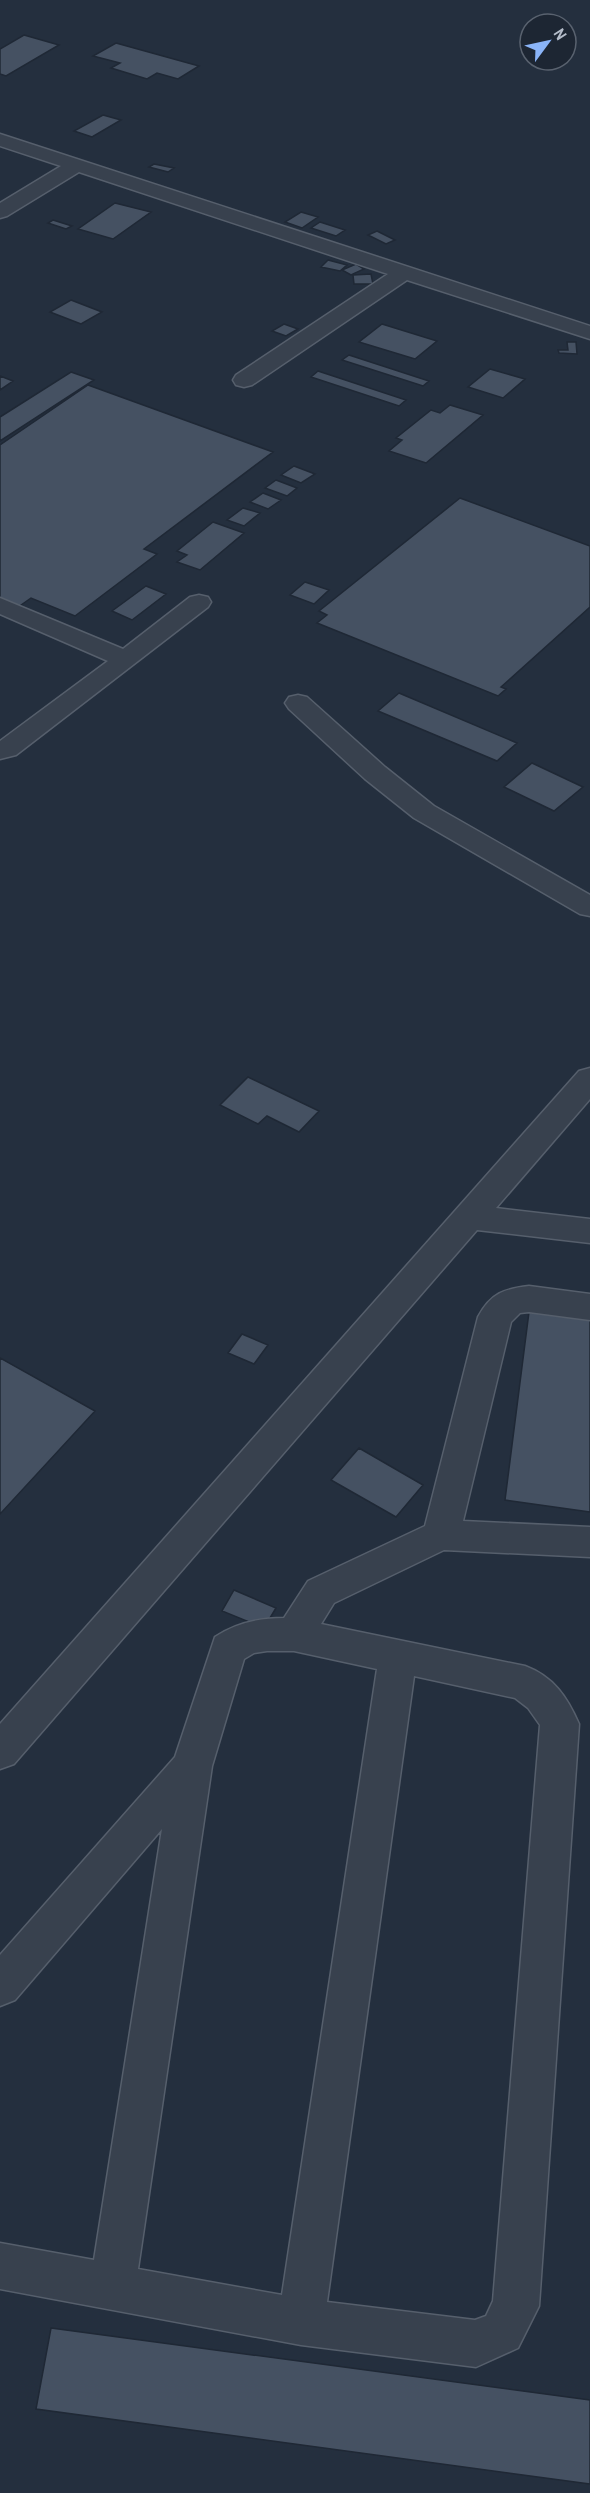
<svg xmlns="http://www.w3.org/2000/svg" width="590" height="2493" viewBox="0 0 590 2493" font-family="'Archivo Narrow',sans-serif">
<rect width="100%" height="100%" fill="#242f3e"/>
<path fill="#455162" stroke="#1f2835" stroke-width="1.5" d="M24 35 59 45 6 76 0 74V49Z
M116 43 199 66 178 79 157 73 147 79 111 68 120 63 93 56Z
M103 115 121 120 92 137 74 131Z
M154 164 174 168 168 172 149 167Z
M115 203 151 212 113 239 78 229Z
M301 212 318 217 302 228 285 222Z
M53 220 72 226 66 229 48 223Z
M320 222 345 230 336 236 311 228Z
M377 231 395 240 386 244 368 235Z
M328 260 347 265 340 271 321 267Z
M356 264 364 269 351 275 342 270Z
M371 274 373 284H354L353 275Z
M71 300 102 312 81 324 50 312Z
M284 324 298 329 286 336 272 331Z
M382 324 437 341 415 359 359 342Z
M567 342H576L577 354 559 353 558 350H568Z
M349 355 429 381 423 386 342 360Z
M490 369 525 379 503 398 468 387Z
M318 371 406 400 399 406 311 377Z
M71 372 94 380 0 441V417Z
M0 376 13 381 0 390Z
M88 385 273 452 144 549 157 554 75 616 31 598 4 617 0 615V445Z
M450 405 483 415 426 463 389 451 402 440 396 438 431 410 440 413Z
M294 466 315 474 301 483 281 475Z
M276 480 297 488 287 496 265 488Z
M263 493 281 500 268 509 250 502Z
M460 498 590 546V607L501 687 506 689 498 696 317 623 327 615 319 611Z
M243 508 260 513 244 526 227 520Z
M213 522 244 533 200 570 177 562 187 555 177 551Z
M305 582 329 590 314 604 290 595Z
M146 586 166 594 132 620 112 611Z
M399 693 517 743 497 761 378 711Z
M532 763 583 787 554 811 504 787Z
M248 1077 319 1111 299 1132 267 1116 258 1124 220 1105Z
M529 1312 590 1320V1512L505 1500Z
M242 1334 268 1345 254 1364 228 1353Z
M0 1358 95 1411 0 1514Z
M359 1448 423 1485 396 1517 331 1480Z
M234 1590 276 1608 264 1628 222 1611Z
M51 2328 590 2400V2484L36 2409Z"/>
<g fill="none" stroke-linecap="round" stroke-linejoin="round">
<defs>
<path id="minor" d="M0 134 590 326V339L407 280 252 385 244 387 236 385 233 380 236 375 388 274 79 172 7 216 0 218V203L61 166 0 146Z
M199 595 208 597 211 602 208 607 16 755 0 759V741L108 661 0 614V598L123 649 190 597Z
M298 695 307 697 385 767 434 806 590 895V916L580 914 414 818 365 779 289 709 285 703 289 697Z
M590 1068V1099L496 1208 590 1219V1243L477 1230 14 1764 0 1769V1724L579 1071Z
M529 1286 590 1294V1320L529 1312 520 1313 511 1322 463 1521 590 1527V1557L444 1550 334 1603 321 1624 525 1666C554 1677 567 1697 579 1724L539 2306 518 2348 476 2367 301 2345 0 2289V2243L94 2260 162 1829 15 2000 0 2006V1955L175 1757 215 1637C236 1623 259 1618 284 1618L308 1581 425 1526 478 1317C491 1293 504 1289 529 1286ZM267 1651H294L377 1669 282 2295 138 2269 212 1766 244 1659 254 1653ZM414 1676 515 1698 528 1708 540 1725 493 2301 486 2316 475 2320 327 2302Z"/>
</defs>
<use href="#minor" stroke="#565f6c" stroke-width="3"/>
<use href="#minor" fill="#38414e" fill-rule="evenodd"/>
</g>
<g transform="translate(548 42) rotate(57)"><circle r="28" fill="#1d2633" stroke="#59626f" stroke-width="1.5"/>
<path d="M0-4.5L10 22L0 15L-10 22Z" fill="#8ab4f8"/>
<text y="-9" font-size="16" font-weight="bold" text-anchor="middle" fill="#b4bcc9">N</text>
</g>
</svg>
